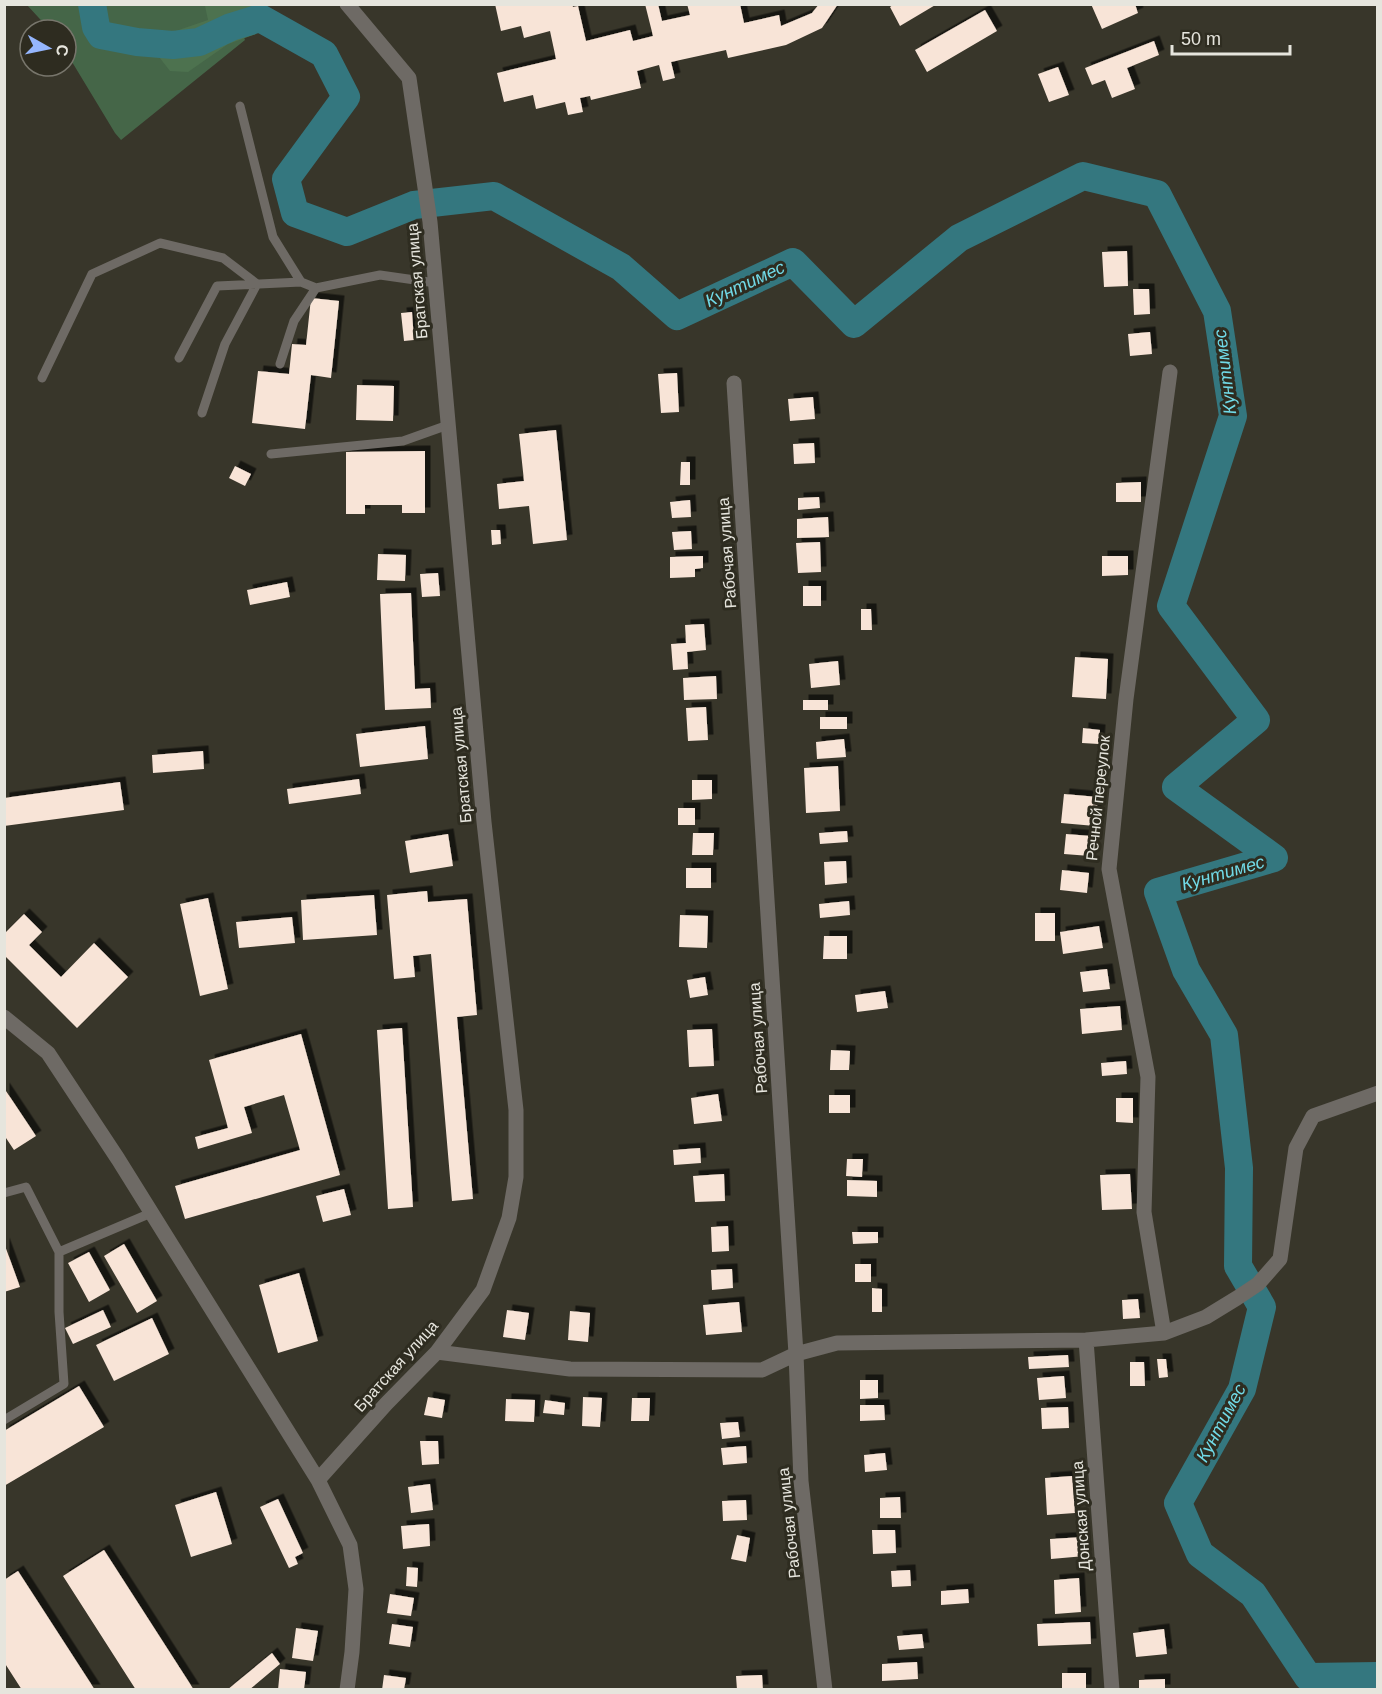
<svg xmlns="http://www.w3.org/2000/svg" width="1382" height="1694" viewBox="0 0 1382 1694" font-family="Helvetica,sans-serif">
<defs>
<filter id="shadow"><feDropShadow dx="5.5" dy="-5.5" stdDeviation="0" flood-color="#0009"/></filter>
</defs>
<rect width="100%" height="100%" fill="#38362a"/>
<path fill="#456648" d="M27 5H232L245 40 121 140 115 133 66 52V30H50Z"/>
<path fill="#4d724f" d="M206 5H267L256 34 228 44 188 72 170 71 156 53 167 34 208 20 205 6Z"/>
<g fill="none" stroke-linecap="round" stroke-linejoin="round">
<path stroke="#34777f" stroke-width="28" d="M92 4 96 27 101 35 137 42 173 45 199 42 231 27 260 18 324 54 346 97 286 179 295 213 347 232 414 205 494 196 621 267 677 316 793 262 854 324 959 238 1083 176 1157 194 1217 311 1233 416 1171 606 1256 720 1176 787 1274 858 1158 892 1186 970 1224 1035 1239 1168 1238 1266 1262 1307 1242 1389 1178 1503 1200 1554 1253 1594 1308 1677 1378 1676"/>
</g>
<path fill="#f8e4d7" filter="url(#shadow)" d="M495 4H572L573 7 578 6 586 41 630 30 633 41 653 36 645 4H658L662 21 690 15 687 4H740L744 23 779 15 781 26 812 13 819 4H838L822 28 786 45 728 58 726 50 671 62 675 78 663 81 659 65 637 71 641 88 591 100 590 96 580 98 583 112 568 115 565 102 536 109 533 95 504 102 497 73 556 59 550 31 524 38 521 26 501 31Z
M894 4H937L900 26 890 7Z
M1091 4H1135L1138 13 1102 29Z
M985 10 997 31 927 72 915 50Z
M1154 41 1159 55 1127 68 1135 89 1112 98 1105 80 1092 85 1085 68Z
M1058 67 1069 95 1049 102 1038 74Z
M1127 251 1128 286 1104 287 1102 252Z
M1133 289H1149L1150 314 1134 315Z
M311 298 339 301 331 378 311 375 305 429 252 423 258 371 289 374 292 344 306 345Z
M412 312 414 340 404 341 401 313Z
M1150 332 1152 354 1130 356 1128 334Z
M677 373 679 412 661 413 658 374Z
M357 385 394 386 393 421 356 420Z
M813 397 815 419 790 421 788 399Z
M556 430 567 540 533 544 529 506 499 509 497 484 524 481 519 434Z
M814 443 815 463 794 464 793 444Z
M425 451V513H402V505H365V514H346V452Z
M681 462H690V485H680Z
M235 466 251 474 245 486 229 478Z
M1141 482V502H1116V483Z
M819 497 820 508 798 510V498Z
M690 500 691 517 672 518 670 502Z
M828 517 829 537 797 538V519Z
M491 530H500L501 544 492 545Z
M691 531 692 549 674 550 672 532Z
M820 542 821 572 798 573 796 543Z
M378 554 406 555 405 581 377 580Z
M703 556V568L695 569V577L670 578V557Z
M1102 556H1128V575L1102 576Z
M438 573 440 596 422 597 420 574Z
M287 582 290 597 250 605 247 590Z
M803 586H821V606H803Z
M411 593 415 689 430 688 431 708 385 710 380 594Z
M861 609H871L872 630H861Z
M704 624 706 650 687 652 688 669 673 670 671 644 686 643 685 625Z
M1075 657 1108 659 1106 699 1072 697Z
M838 661 840 685 811 688 809 664Z
M716 676 717 699 684 700 683 678Z
M803 700H828V710H803Z
M706 707 708 740 688 741 686 708Z
M820 717H847V729H820Z
M425 726 428 759 360 767 356 734Z
M1083 728 1100 730 1099 744 1082 743Z
M844 739 846 757 817 759 816 742Z
M203 751 204 769 153 773 152 755Z
M838 766 840 811 806 813 804 768Z
M359 779 361 794 289 804 287 789Z
M692 780H712V799L692 800Z
M120 782 124 810 4 826V798Z
M1064 794 1098 797 1095 826 1061 823Z
M678 808H695V825H678Z
M847 831 848 842 820 844 819 833Z
M693 833H714L713 855H692Z
M448 834 453 866 410 873 405 841Z
M1066 834 1091 836 1090 856 1064 854Z
M846 861 847 883 825 885 824 862Z
M686 868H711V888H686Z
M1062 870 1089 873 1087 893 1060 890Z
M427 891 428 902 467 899 477 1015 457 1017 473 1199 452 1201 431 954 413 956 415 977 394 979 387 895Z
M374 895 377 935 303 940 301 900Z
M208 898 228 989 200 996 180 904Z
M849 901 850 915 820 918 819 904Z
M1035 913H1055V941H1035Z
M24 914 42 932 29 945 61 977 94 943 128 977 77 1028 4 955V934Z
M680 915 708 916 707 948 679 947Z
M292 917 295 943 239 948 236 922Z
M1099 926 1103 948 1063 954 1060 932Z
M824 936H847V959H823Z
M1107 969 1110 989 1083 992 1080 972Z
M705 977 708 995 690 998 687 980Z
M885 991 888 1008 857 1012 855 995Z
M1120 1006 1122 1030 1082 1034 1080 1009Z
M402 1028 413 1207 388 1209 377 1030Z
M712 1029 714 1066 689 1067 687 1030Z
M301 1034 340 1175 185 1219 175 1186 300 1150 284 1095 244 1107 252 1133 198 1149 195 1137 228 1128 209 1060Z
M831 1050 850 1051 849 1070H830Z
M1126 1061 1127 1074 1102 1076 1101 1063Z
M4 1088 36 1136 14 1150 4 1135Z
M718 1094 722 1121 694 1124 691 1098Z
M829 1095H850V1113H829Z
M1116 1098H1133V1123L1116 1122Z
M700 1148 701 1163 674 1165 673 1150Z
M847 1159H863L862 1177 846 1176Z
M724 1174 725 1201 695 1202 693 1176Z
M1130 1174 1132 1209 1102 1210 1100 1175Z
M847 1180 877 1181V1197L847 1196Z
M344 1189 351 1215 323 1222 316 1196Z
M728 1226 729 1251 712 1252 711 1227Z
M852 1232H878V1243L853 1244Z
M4 1243 20 1287 4 1292Z
M124 1244 157 1301 137 1313 104 1256Z
M89 1252 110 1290 89 1302 68 1263Z
M855 1264H871V1282H855Z
M732 1269 733 1288 712 1290 711 1270Z
M299 1273 318 1341 278 1353 259 1285Z
M872 1288 882 1289V1312H872Z
M1138 1299 1140 1318 1123 1319 1122 1300Z
M739 1302 742 1332 706 1335 703 1305Z
M103 1310 111 1327 73 1344 65 1328Z
M507 1310 529 1313 525 1340 503 1337Z
M570 1311 590 1313 588 1342 568 1340Z
M152 1318 169 1354 114 1381 96 1345Z
M1068 1355 1069 1367 1029 1369 1028 1357Z
M1157 1359H1166L1168 1377 1159 1378Z
M1130 1362H1144L1145 1386H1130Z
M1064 1376 1066 1398 1039 1400 1037 1378Z
M860 1380H878V1398L860 1399Z
M79 1386 104 1427 4 1486V1431Z
M428 1397 445 1400 442 1418 424 1415Z
M583 1397 602 1398 600 1427 582 1426Z
M632 1398H650L649 1421H631Z
M506 1399 535 1400 534 1422 505 1421Z
M545 1400 565 1403 564 1415 543 1413Z
M860 1405H884L885 1420 860 1421Z
M1068 1407 1069 1428 1042 1429 1041 1408Z
M738 1422 740 1437 722 1439 720 1423Z
M420 1441H438L439 1464 422 1465Z
M746 1446 747 1463 723 1465 721 1448Z
M885 1453 887 1470 865 1472 864 1455Z
M1072 1476 1075 1513 1047 1515 1045 1478Z
M430 1484 433 1510 411 1513 408 1487Z
M216 1492 232 1544 191 1557 175 1505Z
M900 1497 901 1518H880V1498Z
M278 1499 303 1553 295 1557 298 1564 289 1568 260 1507Z
M746 1500 747 1520 723 1521 722 1501Z
M429 1524 430 1546 403 1549 401 1526Z
M872 1530H895L896 1553 873 1554Z
M737 1535 750 1538 746 1562 731 1559Z
M1084 1537 1085 1556 1051 1559 1050 1539Z
M104 1550 194 1690H136L63 1576Z
M407 1567 418 1568 417 1587 406 1586Z
M910 1570 911 1586 892 1587 891 1571Z
M18 1571 95 1690H22L4 1662V1580Z
M1079 1578 1081 1612 1055 1614 1054 1580Z
M968 1589 969 1603 941 1605V1591Z
M390 1594 414 1598 411 1616 387 1613Z
M1090 1622 1091 1644 1038 1646 1037 1624Z
M392 1624 413 1627 410 1647 389 1644Z
M296 1628 318 1631 313 1661 292 1658Z
M1164 1629 1167 1654 1136 1657 1133 1633Z
M922 1634 924 1648 899 1650 897 1636Z
M272 1653 280 1664 249 1690H227Z
M917 1662 918 1679 882 1681V1664Z
M280 1669 306 1672 304 1690H278Z
M1062 1673H1086V1690H1062Z
M384 1675 406 1678 404 1690H382Z
M762 1675 763 1690H737L736 1676Z
M1165 1679V1690H1139V1680Z"/>
<g fill="none" stroke-linecap="round" stroke-linejoin="round">
<path stroke="#6e6a65" stroke-width="9" d="M240 106 273 237 301 282 316 288 380 275 436 283
M179 358 217 286 301 282
M280 364 294 321 316 288
M42 378 92 274 160 243 223 258 257 284 225 344 202 413
M271 454 403 441 448 425
M4 1193 26 1187 59 1252
M4 1420 64 1384 59 1312V1252L151 1213"/>
<path stroke="#6e6a65" stroke-width="15" d="M734 383 796 1354 801 1481 825 1690
M4 1017 48 1053 118 1159 318 1480 350 1545 356 1589 352 1652 347 1690
M1164 1333 1144 1212 1148 1077 1109 869 1126 699 1170 372
M1086 1340 1112 1690
M437 1352 570 1369 762 1370 796 1354 837 1343 1086 1340 1164 1333 1206 1317 1237 1298 1258 1284 1280 1259 1296 1148 1313 1116 1378 1093
M318 1480 386 1404 437 1352 483 1290 509 1218 516 1177V1110L484 822 430 222 409 78 347 4"/>
</g>
<g text-anchor="middle" dominant-baseline="central" stroke-width="6" stroke-linejoin="round" paint-order="stroke">
<g font-size="16" fill="#e6e5dd" stroke="#2e2c20">
<text transform="translate(417 281) rotate(-95)">Братская улица</text>
<text transform="translate(727 553) rotate(-94)">Рабочая улица</text>
<text transform="translate(461 765) rotate(-95)">Братская улица</text>
<text transform="translate(1098 798) rotate(-84)">Речной переулок</text>
<text transform="translate(758 1038) rotate(-94)">Рабочая улица</text>
<text transform="translate(396 1366) rotate(-48)">Братская улица</text>
<text transform="translate(1081 1516) rotate(-94)">Донская улица</text>
<text transform="translate(789 1523) rotate(-96)">Рабочая улица</text>
</g>
<g font-size="18" font-style="italic" fill="#71dae7" stroke="#2e2c20">
<text transform="translate(745 284) rotate(-25)">Кунтимес</text>
<text transform="translate(1225 372) rotate(-97)">Кунтимес</text>
<text transform="translate(1223 873) rotate(-16)">Кунтимес</text>
<text transform="translate(1221 1423) rotate(-62)">Кунтимес</text>
</g>
</g>
<rect width="1382" height="1694" fill="none" stroke="#e6e5dd" stroke-width="12"/>
<g transform="translate(48 48) rotate(99)"><circle r="28" fill="#2e2c20" stroke="#78766c" stroke-width="1.5"/>
<path d="M0-4.5L10 22L0 15L-10 22Z" fill="#95b6fd"/>
<text y="-9" font-size="16" font-weight="bold" text-anchor="middle" fill="#e6e5dd">С</text>
</g>
<path d="M1172 45v9h118v-9" fill="none" stroke="#e6e5dd" stroke-width="3"/>
<text x="1181" y="45" font-size="18" fill="#e6e5dd" stroke="#2e2c20" stroke-width="4.5" paint-order="stroke">50 m</text>
</svg>
